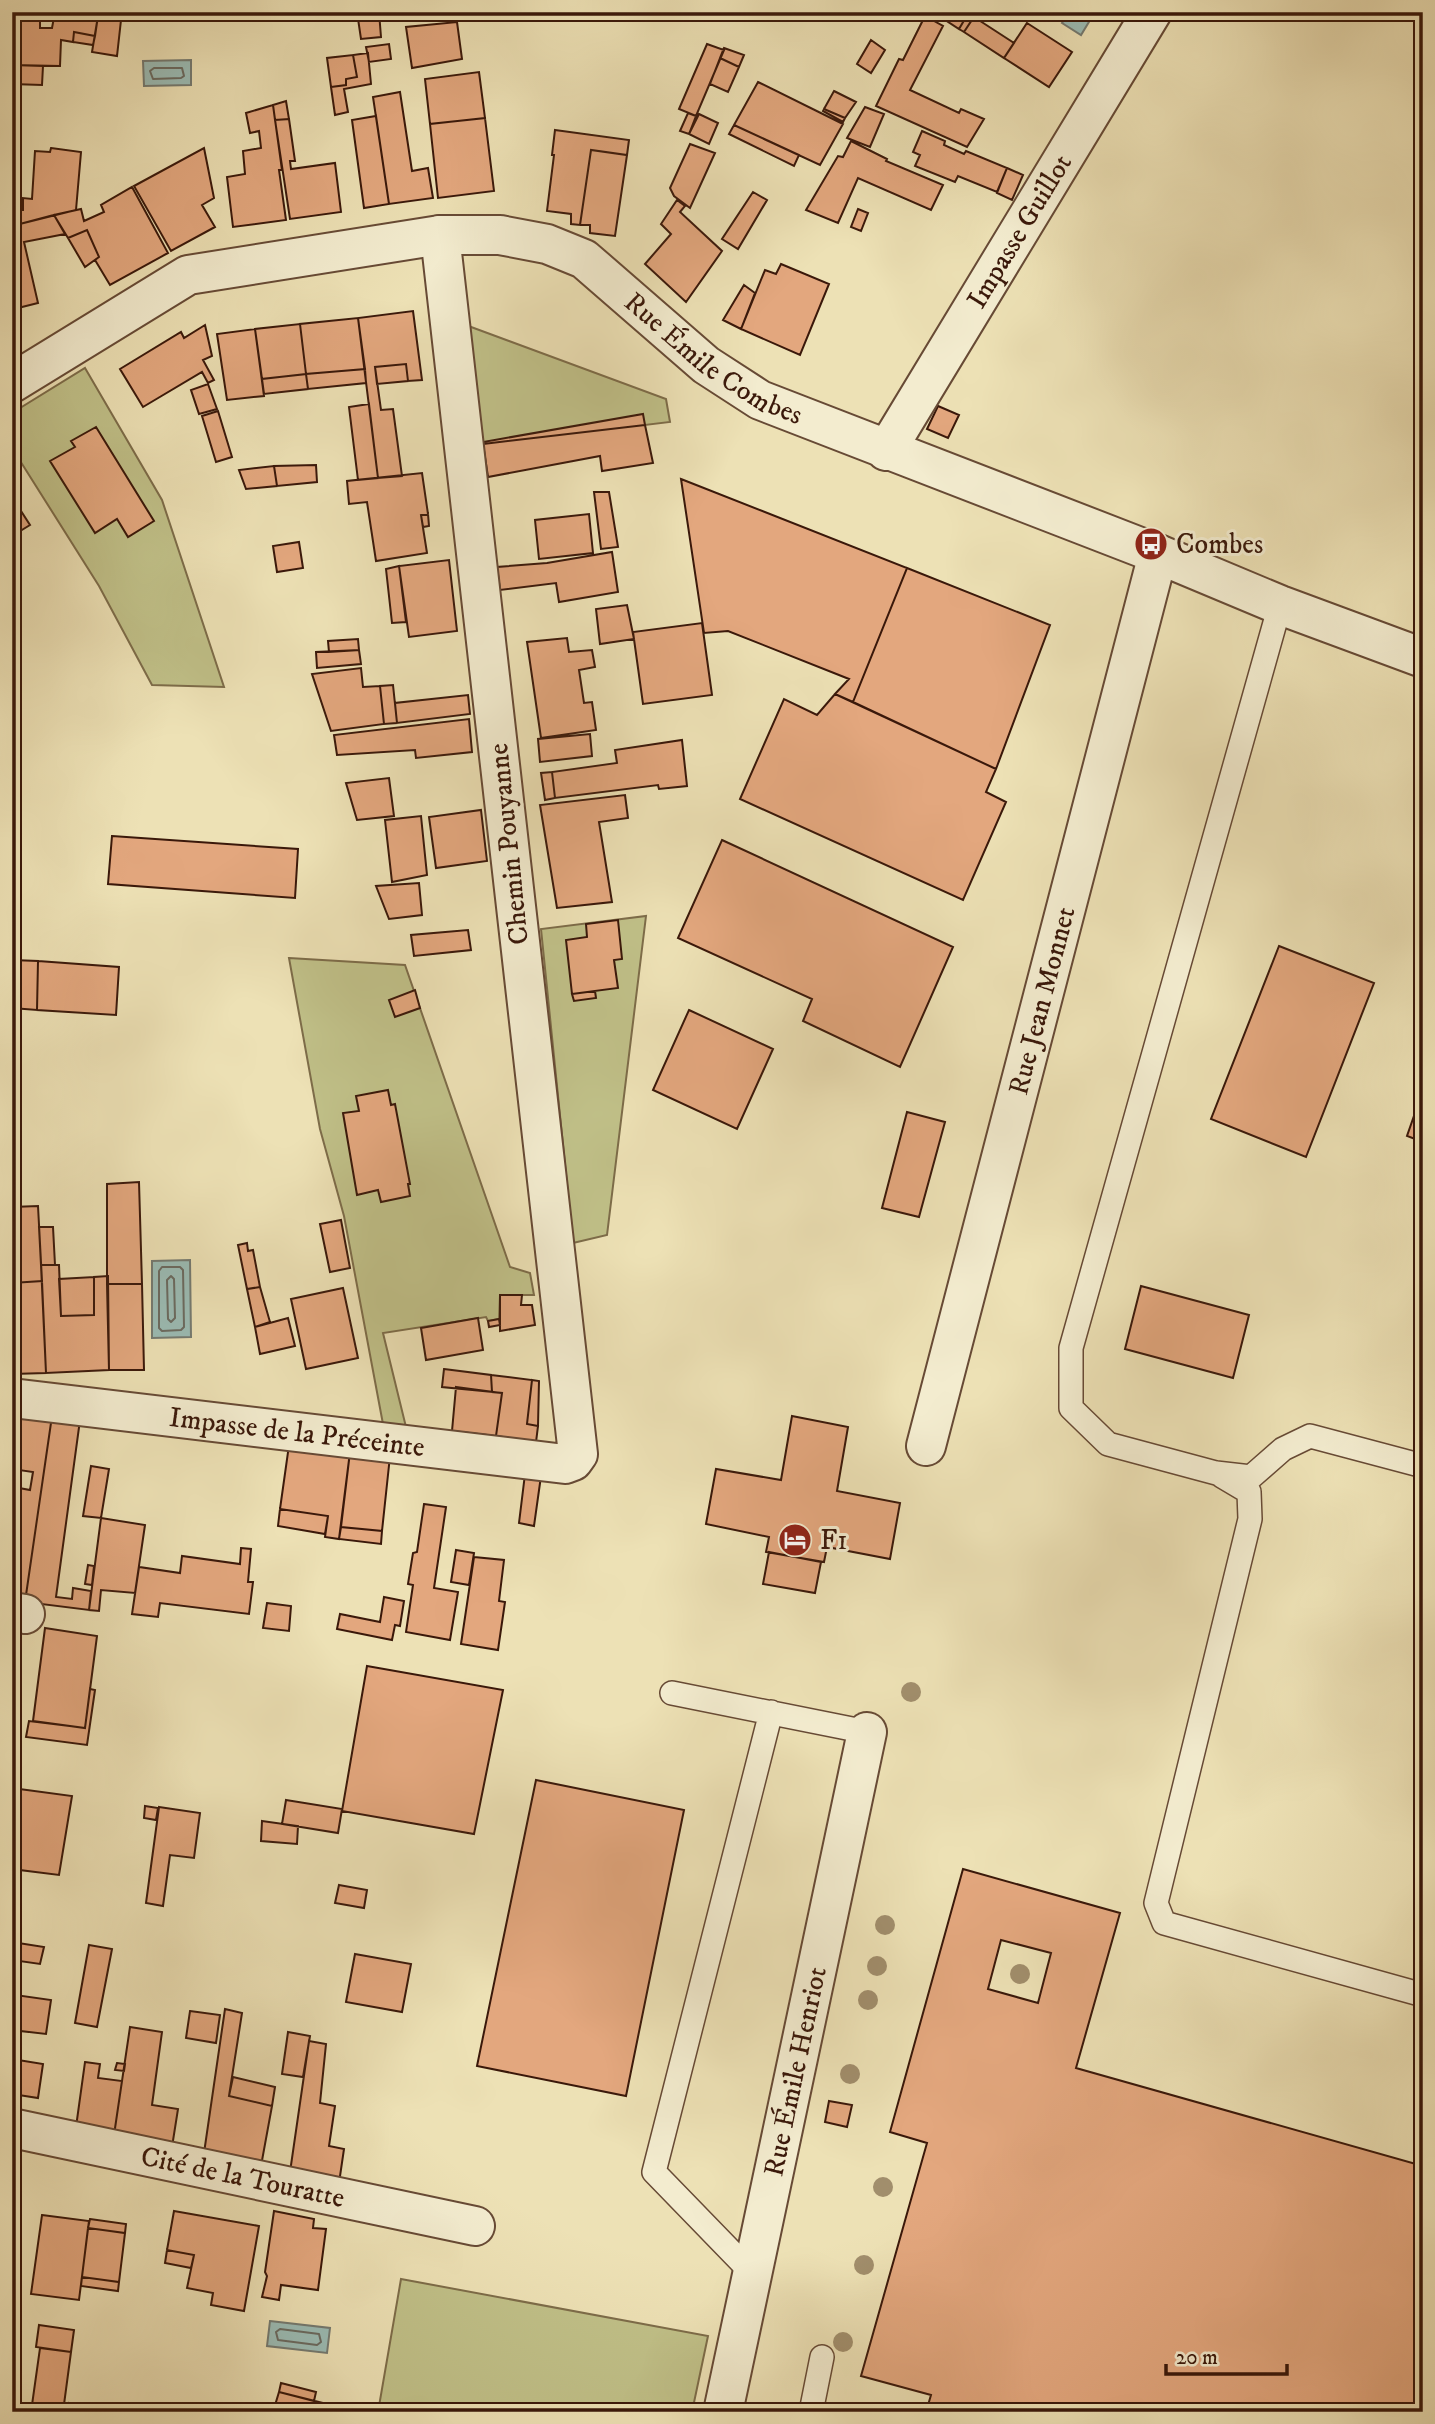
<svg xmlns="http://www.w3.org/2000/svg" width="1435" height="2424" viewBox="0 0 1435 2424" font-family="'IM FELL DW Pica',serif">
<rect width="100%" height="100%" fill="#ede1b5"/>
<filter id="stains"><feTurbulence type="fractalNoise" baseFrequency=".00286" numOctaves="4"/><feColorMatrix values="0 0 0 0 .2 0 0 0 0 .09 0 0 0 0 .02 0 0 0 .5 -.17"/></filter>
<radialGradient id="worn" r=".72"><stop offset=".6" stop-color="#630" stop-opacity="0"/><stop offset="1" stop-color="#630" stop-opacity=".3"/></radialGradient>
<path fill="#c0c088" stroke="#7d6c49" stroke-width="2" d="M463 324 666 399 670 422 478 445Z
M85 368 162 500 224 687 152 685 99 586 12 448V413Z
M646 916 607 1235 573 1243 541 929Z
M289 958 405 965 510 1267 530 1273 534 1295H500L499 1319 488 1321 486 1317 383 1333 406 1427 383 1424 344 1216 320 1129Z
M401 2279 708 2336 692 2412H378Z"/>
<path fill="#9bbcb5" stroke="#747a71" stroke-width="2" d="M1069 12H1095L1081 35 1062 23Z
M191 60V85L144 86 143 61Z
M190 1260 191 1337 152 1338V1261Z
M270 2321 330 2328 327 2353 267 2346Z"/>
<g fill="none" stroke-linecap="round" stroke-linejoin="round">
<path stroke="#6a6a60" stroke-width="2" d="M154 68H182L184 76 181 78 153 79 150 71Z
M162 1267H180L183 1270 184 1327 181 1330 162 1331 159 1328V1271Z
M171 1276 174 1279 175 1318 171 1322 168 1319 167 1280Z
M280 2329 319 2334 321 2342 317 2345 278 2340 276 2332Z"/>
</g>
<path fill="#e3a77e" stroke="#3a180a" stroke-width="2" fill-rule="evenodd" d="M55 12 98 16 95 36 74 32 73 42 61 40 60 66 12 65V16L40 18V28H52Z
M193 12H205L203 18 192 16Z
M357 12H379L381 37 361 39Z
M933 12H969L959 29Z
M969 12H977L964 32 959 29Z
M98 16 121 20 117 56 92 52Z
M925 16 943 26 910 90 959 113 961 109 984 119 967 147 876 106 899 59 903 60Z
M974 17 1014 43 1004 58 964 32Z
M457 22 462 59 412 68 406 27Z
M1027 23 1072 52 1049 87 1004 58Z
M74 32 95 36 93 45 73 42Z
M871 40 885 50 871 73 857 64Z
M389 44 391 59 369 62 366 47Z
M707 44 724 50 696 116 679 109Z
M724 48 744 55 739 67 720 58Z
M368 53 371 84 344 89 348 112 335 115 331 87 346 85V79L357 77 353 55Z
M353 55 357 77 346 79V85L331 87 327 58Z
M720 58 739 67 728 92 710 84Z
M12 65 43 66 42 85 12 84Z
M479 72 485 118 430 124 425 79Z
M758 82 843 124 820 165 734 125Z
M834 91 856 102 845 118 824 109Z
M400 92 412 171 428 168 433 198 389 204 373 97Z
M286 101 289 119 275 120 273 105Z
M273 105 282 170H279L286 220 233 227 227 177 245 174 243 151 261 148 259 131 250 133 246 113Z
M865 107 884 114 870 147 847 138Z
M824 109 845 118 843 122 823 111Z
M688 113 696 116 689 134 680 131Z
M699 114 718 123 709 144 689 134Z
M376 116 389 204 364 208 352 120Z
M485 118 494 191 438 198 430 124Z
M289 119 295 161H290L291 169 335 163 341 212 290 219 275 120Z
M734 125 799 155 794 166 729 134Z
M555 130 629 140 627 155 591 150 580 225 571 224V214L547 211 554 155H552Z
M922 131 945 141 944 145 964 154 966 151 1007 168 997 192 958 176 955 182 915 166 920 155 913 152Z
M851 141 887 159 886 161 943 185 931 210 858 178 838 223 806 210 838 156 843 157Z
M690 144 715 153 690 208 674 196 670 188Z
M51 148 81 152 76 210 12 226V210H23V198L32 199 35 151 50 152Z
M204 148 214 198 202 205 215 227 171 251 134 186Z
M591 150 627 155 615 236 590 233V225H580Z
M1007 168 1023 175 1012 200 997 193Z
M132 187 168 253 110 285 95 260 99 257 87 230 68 238 54 215 81 209 84 221 104 212 101 205Z
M753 192 767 200 738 249 722 239Z
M677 200 685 206 680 212 722 251 686 302 645 264 671 234 661 224Z
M858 209 868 213 861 231 851 227Z
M54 215 65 234 24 242 38 303 18 308 12 284V226Z
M87 230 99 257 85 267 68 238Z
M781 264 829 284 800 355 741 329 765 270 776 274Z
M744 285 755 293 741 329 723 320Z
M413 311 422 380 408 381 406 364 375 367 381 410 393 409 402 476 378 478 358 318Z
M358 318 365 369 306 374 300 324Z
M300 324 306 374 262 379 255 329Z
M205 325 212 356 203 360 214 380 208 383 202 372 143 407 120 369 181 332 184 338Z
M255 329 264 396 227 400 217 334Z
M406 364 408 381 377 384 375 367Z
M365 369 366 383 308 389 306 374Z
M306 374 308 389 264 394 262 379Z
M208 384 217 409 199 414 191 390Z
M369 404 378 478 358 480 349 407Z
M938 406 959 415 948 438 927 429Z
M218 411 232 457 216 462 202 416Z
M643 414 645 425 483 444V442Z
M645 425 653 463 602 471 600 456 488 477 483 444Z
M96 427 154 521 128 537 117 519 95 533 50 461 75 447 71 441Z
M316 465 317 482 277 486 274 466Z
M274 466 277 486 246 489 239 470Z
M422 473 428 514 421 515 427 553 376 561 367 502 349 504 347 481Z
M681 479 907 568 853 702 835 694 849 679 728 631 704 633Z
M594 492H609L618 547 601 549Z
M12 497 30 525 12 536Z
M428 514 429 526 423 527 421 515Z
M589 514 593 553 539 559 535 520Z
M299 542 303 568 277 572 273 546Z
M612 552 618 592 559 602 556 583 500 590 497 567 547 563Z
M449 560 457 631 409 637 399 566Z
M399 566 406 622 392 623 386 569Z
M907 568 1050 625 996 769 853 702Z
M627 605 634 639 600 644 596 609Z
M702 623 712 695 643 704 633 632Z
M567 638 569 652 592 650 595 667 579 670 584 703 592 702 596 730 541 738 527 642Z
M358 639 359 650 329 652 328 641Z
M359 650 361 664 317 668 316 652Z
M361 668 363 687 380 686 384 724 331 731 312 674Z
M393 685 397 723 384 724 380 686Z
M835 694 996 769 986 792 1006 802 963 900 740 799 784 699 817 715Z
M468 695 470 714 397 723 395 703Z
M469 719 472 752 416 758 415 750 337 755 334 735Z
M590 734 592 756 540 762 538 739Z
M682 740 687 786 659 789 658 785 555 798 552 772 617 763 615 750Z
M552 772 555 798 545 800 541 773Z
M389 778 394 816 357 820 346 783Z
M625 795 628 818 599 822 612 902 557 908 540 805Z
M481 810 487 861 436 868 429 817Z
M421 816 427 875 392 882 385 820Z
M112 836 298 849 295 898 108 884Z
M722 840 953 947 900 1067 803 1021 812 999 678 938Z
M419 883 422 915 389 919 376 886Z
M618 920 622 959 614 960 618 988 572 994 566 940 587 937 586 924Z
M468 930 471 950 414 956 411 935Z
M1279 946 1374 983 1306 1157 1211 1119Z
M12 960 38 961 37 1010 12 1008Z
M38 961 119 967 116 1015 37 1010Z
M415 990 420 1008 395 1017 389 1000Z
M595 991 596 998 574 1001 572 994Z
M689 1010 773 1049 737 1129 653 1090Z
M388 1090 391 1105 395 1104 410 1184H408L410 1196 381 1202 378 1190 357 1195 343 1113 359 1111 356 1096Z
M1423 1090V1142L1407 1136Z
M907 1112 945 1122 919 1217 882 1208Z
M139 1182 142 1284H107V1184Z
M38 1206 42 1281 12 1283V1207Z
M341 1220 350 1268 330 1272 320 1224Z
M39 1227H53L55 1265H41Z
M247 1243 248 1251 253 1250 260 1287 247 1289 238 1245Z
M41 1265H59L61 1316 94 1315V1277L108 1276 109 1370 46 1373Z
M94 1277V1315L61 1316 59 1279Z
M42 1281 46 1373 12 1374V1283Z
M107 1284H142L144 1370H109Z
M1141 1286 1249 1315 1233 1378 1125 1349Z
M260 1287 270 1322 255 1327 247 1289Z
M343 1288 358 1358 306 1369 291 1299Z
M500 1295H522L521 1305H532L535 1325 500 1331Z
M288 1318 295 1346 260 1354 255 1327Z
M478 1318 483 1350 426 1360 421 1328Z
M499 1319 500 1325 489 1327 488 1321Z
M444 1369 491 1375 492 1392 442 1387Z
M491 1375 532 1380 527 1424 538 1426 536 1442 496 1436 502 1393 492 1392Z
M532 1380 539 1381 538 1426 527 1424Z
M456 1387 502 1393 496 1436 452 1431Z
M12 1411 52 1416 25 1602 12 1600V1528L19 1488 30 1490 33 1472 12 1469Z
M52 1416 80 1420 56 1597 72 1599 73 1588 91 1591 89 1610 25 1602Z
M792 1416 848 1427 837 1491 900 1503 890 1559 827 1547 824 1562 766 1552 769 1537 706 1524 716 1469 781 1480Z
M289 1445 350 1452 339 1539 325 1537 328 1516 280 1509Z
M350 1452 390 1456 382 1531 341 1527Z
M91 1466 109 1469 101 1518 83 1516Z
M525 1474 541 1476 534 1526 519 1523Z
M424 1504 446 1507 434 1588 458 1592 450 1640 406 1632 413 1585 408 1584 413 1553 417 1552Z
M280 1509 328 1516 325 1534 278 1526Z
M101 1518 145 1525 135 1593 101 1590 99 1611 89 1610Z
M341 1527 382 1531 381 1544 339 1539Z
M241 1548 251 1549 248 1582H253L249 1614 160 1603 158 1617 132 1614 139 1567 180 1573 182 1556 240 1564Z
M456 1550 474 1553 469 1585 451 1582Z
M769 1552 821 1562 815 1593 763 1584Z
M474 1557 504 1560 499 1601 505 1602 498 1650 461 1644Z
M88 1565 94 1566 92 1585 85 1584Z
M384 1597 404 1601 400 1626 395 1625 392 1640 337 1629 340 1614 380 1622Z
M267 1603 291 1606 289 1631 263 1628Z
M45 1628 97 1636 85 1728 33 1721Z
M367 1666 503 1690 474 1834 342 1811Z
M90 1689 95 1690 87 1745 26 1737 29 1721 85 1728Z
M536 1780 684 1810 626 2096 477 2066Z
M12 1788 72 1796 59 1875 12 1869Z
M286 1800 342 1809 338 1833 282 1824Z
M145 1806 158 1808 156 1820 144 1818Z
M159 1807 200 1813 194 1858 170 1855 163 1906 146 1903Z
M262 1821 298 1826 297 1844 261 1841Z
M963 1869 1120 1913 1076 2068 1423 2166V2412H926L931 2395 861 2376 927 2143 890 2132ZM1001 1940 1051 1953 1038 2003 988 1989Z
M339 1885 367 1890 364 1908 335 1903Z
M12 1942 44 1947 40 1964 12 1960Z
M89 1945 112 1949 97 2027 75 2023Z
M355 1954 411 1964 402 2012 346 2002Z
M12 1970 19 1971 15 1995 51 2000 46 2034 12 2030Z
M225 2009 242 2013 229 2096 272 2106 261 2166 204 2153Z
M190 2011 220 2015 216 2043 186 2038Z
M130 2027 162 2032 152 2105 178 2109 172 2147 114 2135Z
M288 2032 310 2036 303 2077 282 2074Z
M309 2041 326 2044 320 2103 335 2106 329 2146 344 2149 339 2183 290 2172Z
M12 2059 43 2064 38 2098 12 2094Z
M85 2062 100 2064 98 2078 122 2081 114 2135 76 2127Z
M117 2063 125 2064 124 2071 115 2070Z
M233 2077 275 2087 272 2106 229 2096Z
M829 2101 852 2105 847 2127 825 2122Z
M12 2165 18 2166 15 2190H12Z
M12 2196 16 2197 12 2222Z
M174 2211 259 2226 244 2311 211 2305 213 2293 187 2288 194 2255 167 2250Z
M274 2211 314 2219 313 2228 326 2229 318 2290 281 2285 279 2300 262 2297 267 2276 265 2272Z
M42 2215 89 2221 79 2300 31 2294Z
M90 2219 126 2224 125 2233 88 2228Z
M88 2228 125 2233 119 2282 82 2277Z
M167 2250 194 2255 191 2268 165 2263Z
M82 2277 119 2282 118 2291 81 2286Z
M39 2325 74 2330 71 2352 36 2347Z
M40 2348 71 2352 63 2412H31Z
M281 2383 316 2392 314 2401 279 2392Z
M279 2392 347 2409V2412H273Z
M69 2403 89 2406 88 2412H67Z"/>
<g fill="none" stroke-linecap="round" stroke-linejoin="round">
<defs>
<path id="service" d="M1280 605 1071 1348V1408L1108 1444 1216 1473 1251 1477 1283 1449 1310 1436 1423 1466
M1222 1476 1249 1492 1250 1519 1156 1903 1164 1923 1423 1995
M672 1693 867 1732
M752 2273 654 2172 771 1712
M811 2412 822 2357"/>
<g id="minor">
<path id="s1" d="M886 451 1152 12"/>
<path id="s2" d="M12 1398 565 1464 573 1461 578 1454 440 235"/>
<path id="s3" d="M926 1446 1158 554"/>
<path d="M12 1612 25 1614"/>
<path id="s4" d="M12 2128 475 2226"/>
<path id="s5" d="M723 2412 867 1732"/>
</g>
<g id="tertiary">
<path id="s6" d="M12 383 188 275 440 235H500L547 244 584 259 706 365 760 400 1158 554 1280 605 1423 658"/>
</g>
</defs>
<use href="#service" stroke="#674a35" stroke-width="26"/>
<use href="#minor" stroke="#674a35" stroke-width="42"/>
<use href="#tertiary" stroke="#674a35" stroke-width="42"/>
<use href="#service" stroke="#f3eccf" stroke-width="23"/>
<use href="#minor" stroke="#f3eccf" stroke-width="38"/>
<use href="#tertiary" stroke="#f3eccf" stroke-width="38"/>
</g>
<g fill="#a18e6c">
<circle cx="911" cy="1692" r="10"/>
<circle cx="885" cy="1925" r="10"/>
<circle cx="877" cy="1966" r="10"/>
<circle cx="1020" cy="1974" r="10"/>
<circle cx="868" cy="2000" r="10"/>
<circle cx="850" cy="2074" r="10"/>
<circle cx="883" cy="2187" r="10"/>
<circle cx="864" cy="2265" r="10"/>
<circle cx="843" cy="2342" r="10"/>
</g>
<defs>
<symbol id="bus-disc" viewBox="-11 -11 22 22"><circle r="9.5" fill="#8f2418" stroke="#f3eccf"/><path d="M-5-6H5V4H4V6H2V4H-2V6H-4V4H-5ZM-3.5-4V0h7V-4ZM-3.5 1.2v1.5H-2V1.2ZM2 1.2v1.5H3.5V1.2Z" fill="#fff"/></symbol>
<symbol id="hotel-disc" viewBox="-11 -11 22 22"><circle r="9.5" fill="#8f2418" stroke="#f3eccf"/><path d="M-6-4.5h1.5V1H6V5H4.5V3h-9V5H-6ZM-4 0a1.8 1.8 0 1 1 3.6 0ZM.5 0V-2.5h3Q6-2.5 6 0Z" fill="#fff"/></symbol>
</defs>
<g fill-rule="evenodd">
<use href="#bus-disc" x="1132" y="525" width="38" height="38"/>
<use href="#hotel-disc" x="776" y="1521" width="38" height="38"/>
</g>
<g text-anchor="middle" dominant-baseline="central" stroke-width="6" stroke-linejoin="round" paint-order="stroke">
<g font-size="28" fill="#3a180a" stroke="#f3eccf">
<text stroke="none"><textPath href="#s1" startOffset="257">Impasse Guillot</textPath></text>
<text stroke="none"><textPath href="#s6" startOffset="774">Rue Émile Combes</textPath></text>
<text transform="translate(509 844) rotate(-96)">Chemin Pouyanne</text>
<text stroke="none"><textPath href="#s3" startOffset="460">Rue Jean Monnet</textPath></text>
<text stroke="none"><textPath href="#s2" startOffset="287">Impasse de la Préceinte</textPath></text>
<text stroke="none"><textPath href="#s5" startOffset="348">Rue Émile Henriot</textPath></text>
<text stroke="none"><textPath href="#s4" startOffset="236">Cité de la Touratte</textPath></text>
</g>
<g font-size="28" fill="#3a180a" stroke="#f3eccf" text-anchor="start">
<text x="1176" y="544">Combes</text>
<text x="820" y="1540">F1</text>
</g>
</g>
<rect width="1435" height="2424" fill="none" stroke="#ede1b5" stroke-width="42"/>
<rect x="14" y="14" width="1407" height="2396" fill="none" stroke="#3a180a" stroke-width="3.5"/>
<rect x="21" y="21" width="1393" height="2382" fill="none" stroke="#3a180a" stroke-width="2"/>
<path d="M1166 2364v10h121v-10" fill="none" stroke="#3a180a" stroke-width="3.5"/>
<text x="1176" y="2364" font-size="21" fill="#3a180a" stroke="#f3eccf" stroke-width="5" paint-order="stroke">20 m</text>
<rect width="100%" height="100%" filter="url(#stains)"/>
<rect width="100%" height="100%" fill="url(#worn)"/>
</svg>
